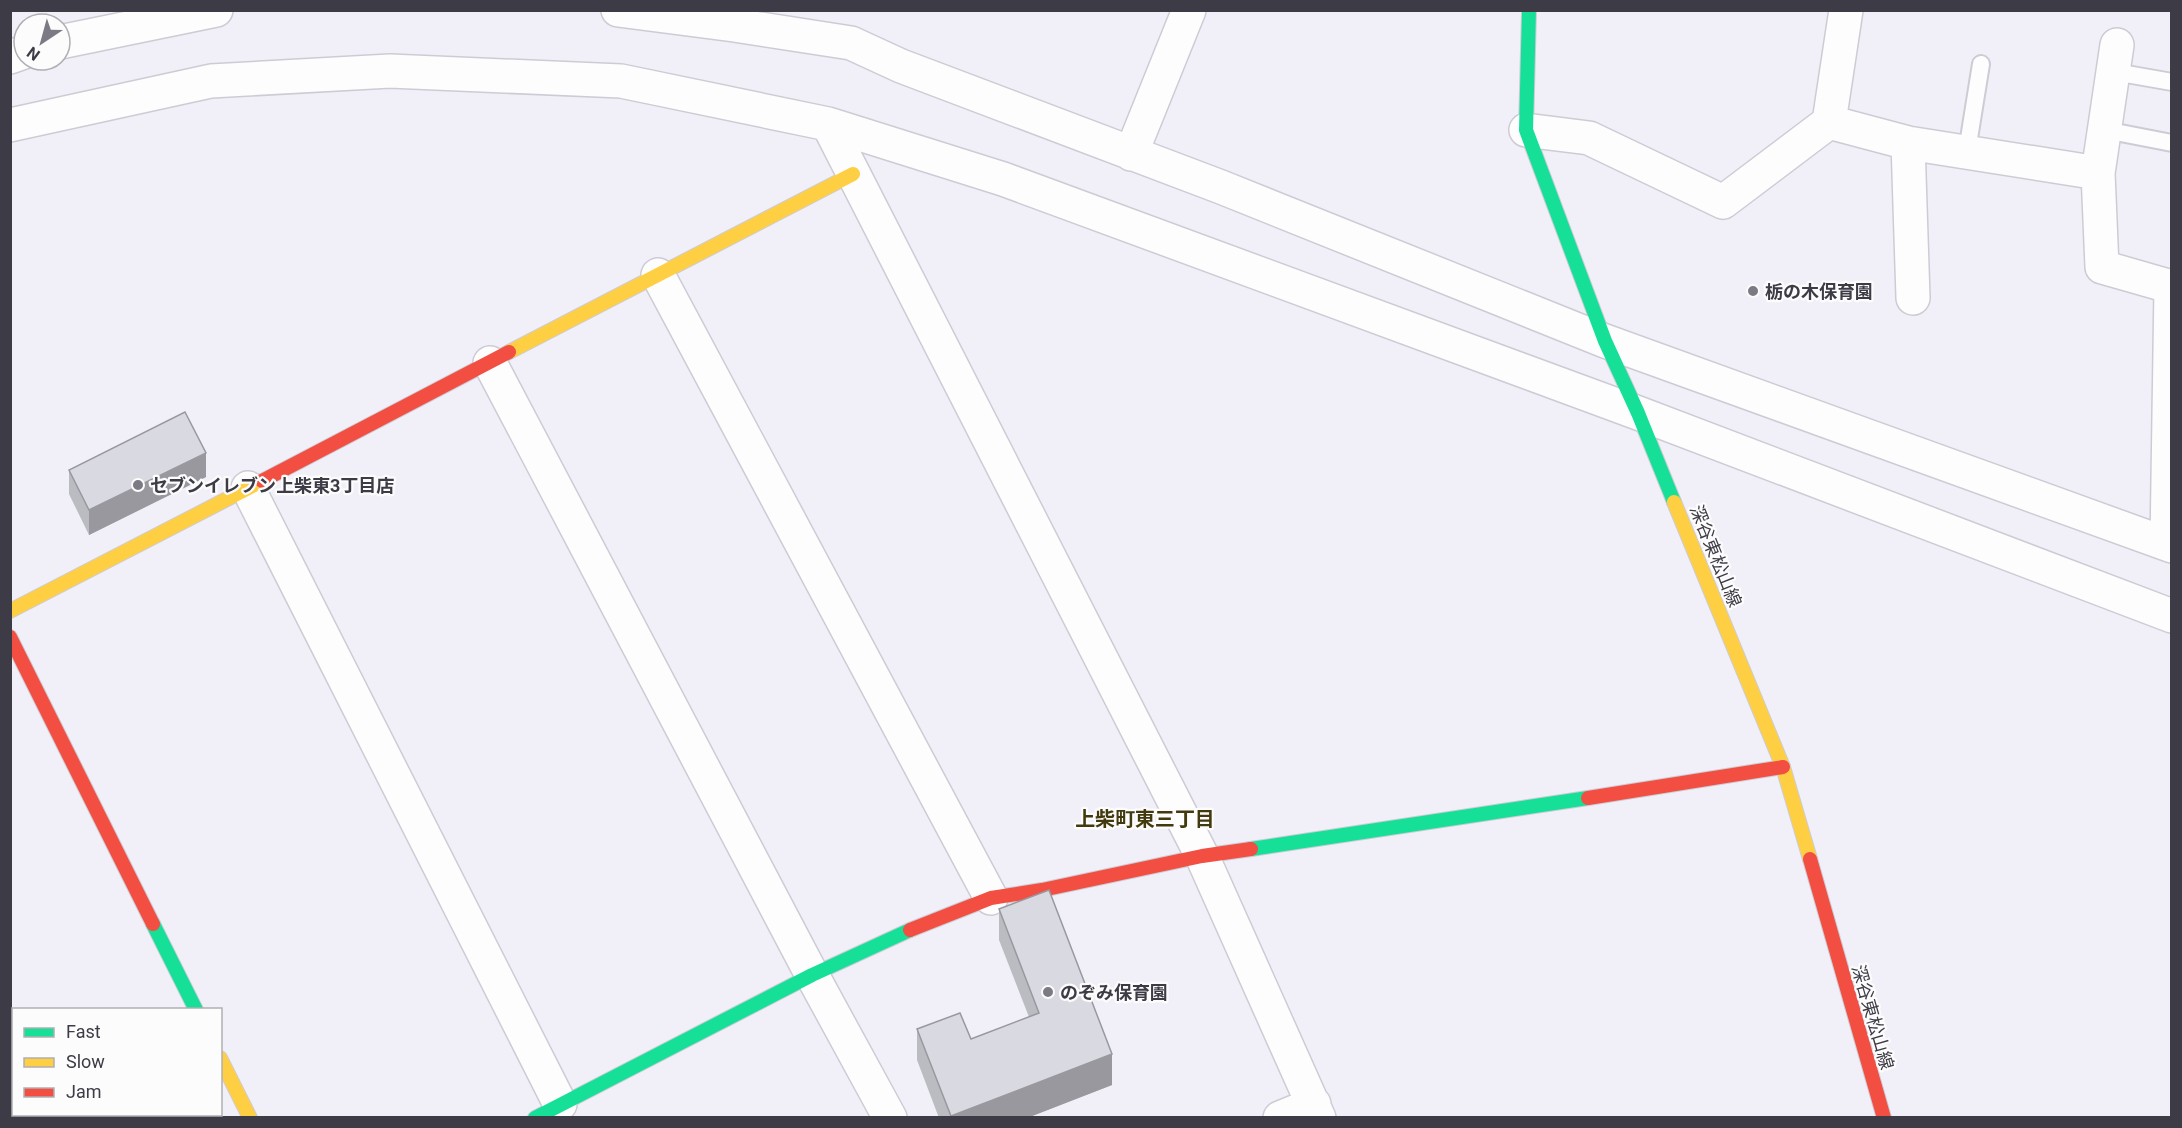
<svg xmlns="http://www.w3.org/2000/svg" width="2182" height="1128" viewBox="0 0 2182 1128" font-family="Roboto,'Noto Sans JP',sans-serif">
<rect width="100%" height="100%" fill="#f1f0f8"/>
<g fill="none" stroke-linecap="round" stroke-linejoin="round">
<defs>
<path id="lane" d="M2115 72 2172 82
M2105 130 2172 143
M1967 151 1981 64"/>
<path id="street" d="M618 10 734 25 851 43 901 66 1221 187 1605 341 2172 546
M60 42 216 10
M2117 45 2098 173 2102 267 2172 287
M10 57 24 52
M1829 122 1846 10
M828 124 1202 856 1319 1118
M10 125 211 81 390 71 621 81 828 124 1003 179 1638 413 2172 616
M1526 130 1589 138 1723 202 1829 122 1908 143 2098 173
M1908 143 1913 298
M1131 154 1189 10
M658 275 991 898
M490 363 812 975 890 1118
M248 488 560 1104
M2167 544 2171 287
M1280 1118 1314 1104"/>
<path id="fast" d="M1529 10 1526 130 1605 341 1638 413 1674 502
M1251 849 1588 798
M153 924 196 1010
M535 1118 812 975 910 930"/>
<path id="slow" d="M509 352 853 174
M1674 502 1783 767 1810 859
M10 611 262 481
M220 1058 250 1118"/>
<path id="jam" d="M262 481 509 352
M10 637 153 924
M1588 798 1783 767
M1810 859 1884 1118
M910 930 991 898 1042 890 1202 856 1251 849"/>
</defs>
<use href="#lane" stroke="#cdccd5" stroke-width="20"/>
<use href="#street" stroke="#cdccd5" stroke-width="36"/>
<use href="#fast" stroke="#cdccd5" stroke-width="16"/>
<use href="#slow" stroke="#cdccd5" stroke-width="16"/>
<use href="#jam" stroke="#cdccd5" stroke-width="16"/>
<use href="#lane" stroke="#fdfdfe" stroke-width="16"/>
<use href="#street" stroke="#fdfdfe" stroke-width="33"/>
<use href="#fast" stroke="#16e098" stroke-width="14"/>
<use href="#slow" stroke="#ffcf43" stroke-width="14"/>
<use href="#jam" stroke="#f24e42" stroke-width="14"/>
</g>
<path fill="#bbbbc2" d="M69 470 206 477 89 535 69 494Z
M999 909 1112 1085 1027 1118H939L917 1060V1029L971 1039 1029 1017 999 940Z"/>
<path fill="#98989e" d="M206 453V477L89 535V510Z
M1112 1054V1085L1027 1118H951V1116Z"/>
<path fill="#d9d9e1" stroke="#98989e" stroke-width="1.5" d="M185 412 206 453 89 510 69 470Z
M1049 890 1112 1054 951 1116 917 1029 960 1013 971 1039 1039 1013 999 909Z
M14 1106V1114H174L176 1118H10V1107Z"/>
<g fill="#7c7a84" stroke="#fcfcfc" stroke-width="2">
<circle cx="1753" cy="291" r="6"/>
<circle cx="138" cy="485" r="6"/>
<circle cx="1048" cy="992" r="6"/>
</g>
<g text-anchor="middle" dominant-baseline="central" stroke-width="4.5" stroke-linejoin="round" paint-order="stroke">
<g font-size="18" font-weight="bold" fill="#3d3b45" stroke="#fcfcfc" text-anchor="start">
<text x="1765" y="291">栃の木保育園</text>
<text x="150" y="485">セブンイレブン上柴東3丁目店</text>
<text x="1060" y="992">のぞみ保育園</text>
</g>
<g font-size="18" fill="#3d3b45" stroke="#fcfcfc">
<text transform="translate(1716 556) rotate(68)">深谷東松山線</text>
<text transform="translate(1873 1017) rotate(74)">深谷東松山線</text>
</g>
<g font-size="20" font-weight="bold" fill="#42390f" stroke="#fcfcfc">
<text x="1145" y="819">上柴町東三丁目</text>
</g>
</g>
<rect width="2182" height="1128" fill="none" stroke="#3d3b45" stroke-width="24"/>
<rect x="12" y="1008" width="210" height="108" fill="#fcfcfc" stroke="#b0afb3" stroke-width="1.5"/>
<rect x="24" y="1028" width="30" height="9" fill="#16e098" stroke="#b0afb3" stroke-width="1.5"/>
<text x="66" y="1038" font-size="18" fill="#3d3b45">Fast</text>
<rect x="24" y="1058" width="30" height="9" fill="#ffcf43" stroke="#b0afb3" stroke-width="1.5"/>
<text x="66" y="1068" font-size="18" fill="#3d3b45">Slow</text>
<rect x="24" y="1088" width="30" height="9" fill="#f24e42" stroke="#b0afb3" stroke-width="1.5"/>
<text x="66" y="1098" font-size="18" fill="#3d3b45">Jam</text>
<g transform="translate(42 42) rotate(216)"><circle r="28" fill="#fcfcfc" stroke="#b0afb3" stroke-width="1.5"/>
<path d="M0-4.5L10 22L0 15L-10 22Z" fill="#7c7a84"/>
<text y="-9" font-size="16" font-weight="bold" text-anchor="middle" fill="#3d3b45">N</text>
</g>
</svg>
